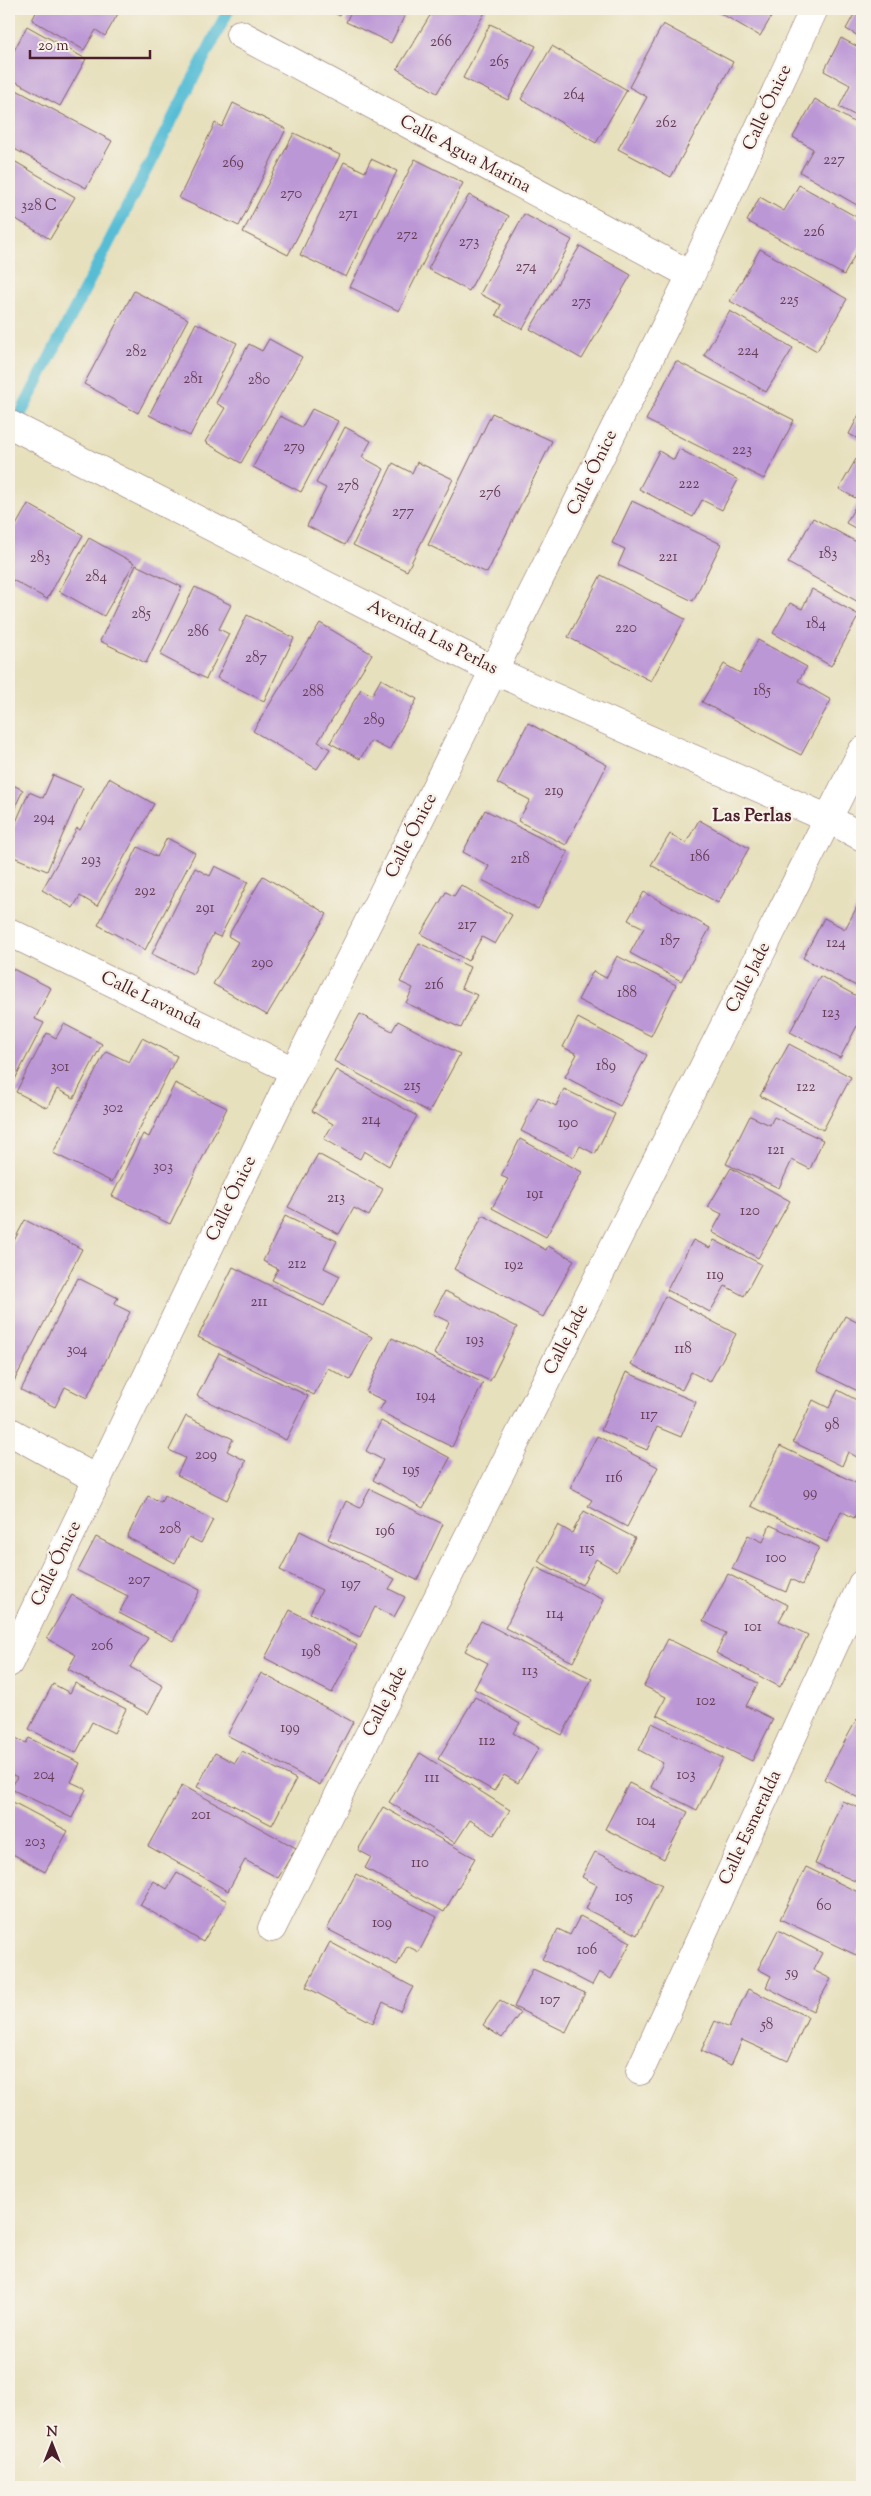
<svg xmlns="http://www.w3.org/2000/svg" width="871" height="2496" viewBox="0 0 871 2496" font-family="'Sorts Mill Goudy',serif">
<rect width="100%" height="100%" fill="#f7f3e8"/>
<filter id="ink" filterUnits="userSpaceOnUse"><feTurbulence type="fractalNoise" baseFrequency=".02" numOctaves="2"/><feDisplacementMap in="SourceGraphic" scale="10" xChannelSelector="R" yChannelSelector="G"/><feConvolveMatrix kernelMatrix="1 2 1 2 8 2 1 2 1" color-interpolation-filters="sRGB"/></filter>
<filter id="wash" filterUnits="userSpaceOnUse"><feTurbulence type="fractalNoise" baseFrequency=".0096" numOctaves="4" result="noise"/><feDisplacementMap in="SourceGraphic" scale="20" xChannelSelector="R" yChannelSelector="G"/><feGaussianBlur stdDeviation="1.12" result="paint"/><feColorMatrix in="noise" values="0 0 0 0 0 0 0 0 0 0 0 0 0 0 0 0 0 1.4 0 .05"/><feComposite in="paint" operator="in"/></filter>
<g filter="url(#wash)">
<rect width="100%" height="100%" fill="#e7e0bd"/>
<g fill="none" stroke-linecap="round" stroke-linejoin="round">
<path stroke="#57bdd5" stroke-width="12" d="M13 429 229 9"/>
</g>
<g id="blocks">
<path fill="#bc97d6" d="M38 9H114L119 12 105 36 96 30 84 50 32 20Z
M326 9H343L340 16Z
M352 9H408L391 43 346 22Z
M421 9H487L437 93 397 69 431 14Z
M713 9H776L760 36Z
M857 9H862V38L846 29Z
M490 24 536 46 508 100 463 78Z
M663 24 733 62 671 177 618 149 647 97 629 87Z
M27 26 86 59 60 106 9 78V60Z
M841 38 862 49V119L839 107 850 85 824 71Z
M552 46 627 90 596 143 521 99Z
M9 86 112 141 86 188 9 146Z
M815 99 862 127V208L800 172 813 149 793 137Z
M233 103 286 129 239 226 179 198 215 123 222 127Z
M294 133 340 155 288 255 243 232Z
M9 158 75 197 50 239 9 215Z
M371 159 397 171 346 277 300 255 344 162 365 172Z
M415 159 463 183 399 311 350 287Z
M799 185 862 220V242L844 275 747 221 760 197 784 211Z
M469 195 509 216 469 291 428 269Z
M524 214 572 240 523 329 496 315 501 305 480 294Z
M580 246 631 275 582 359 530 329Z
M760 249 847 299 817 351 730 301Z
M134 291 188 319 138 413 84 384Z
M730 311 793 348 766 392 704 355Z
M196 323 237 343 190 436 149 415Z
M269 339 302 357 241 463 205 442 225 408 216 403 249 344 262 351Z
M676 361 794 420 764 479 646 420Z
M312 409 338 421 301 492 253 467 280 416 302 427Z
M862 409V441L849 434Z
M492 413 552 441 487 573 428 545Z
M345 427 371 441 362 457 384 469 345 545 307 526 326 488 316 483Z
M679 449 738 480 722 510 702 500 693 517 639 489 659 451 674 460Z
M856 459 862 462V532L846 523 859 500 839 489Z
M417 462 453 479 407 571 353 545 393 463 412 473Z
M632 501 721 544 693 601 618 565 625 549 612 543Z
M28 504 83 535 47 599 9 578V538Z
M813 518 862 545V604L788 563Z
M89 538 134 563 104 616 59 591Z
M136 565 182 587 146 663 100 641Z
M601 575 685 619 651 681 568 637Z
M195 587 231 605 219 629 229 634 206 679 160 655Z
M812 589 859 615 831 666 773 633 790 603 802 609Z
M247 615 294 638 264 701 217 678Z
M320 623 372 654 318 742 330 749 317 769 253 731Z
M758 640 807 667 798 681 831 700 801 755 702 702 724 664 740 673Z
M381 679 417 699 389 750 371 741 360 759 330 743 361 689 372 695Z
M528 723 607 765 566 845 518 821 530 800 497 783Z
M53 775 83 788 47 871 9 855V838L29 792 43 798Z
M109 778 154 804 97 906 80 896 73 908 42 890 77 828 80 830Z
M9 783 23 790 9 820Z
M485 810 568 852 538 909 482 880 489 866 463 852Z
M699 820 749 848 718 903 651 865 670 834 686 843Z
M167 838 195 853 145 950 98 925 138 847 157 857Z
M215 866 248 882 220 937 213 934 193 974 152 954 195 868 210 876Z
M263 876 327 914 267 1015 213 984 238 942 228 936Z
M461 885 512 915 495 944 482 937 468 961 421 934 446 892 454 896Z
M644 892 710 928 681 981 630 953 644 928 628 920Z
M857 907 862 909V989L803 958 824 918 845 929Z
M419 943 470 967 461 988 477 995 461 1028 406 1003 413 988 400 982Z
M617 956 676 985 651 1036 578 1000 593 971 606 978Z
M9 967 51 988 35 1019 44 1023 9 1091Z
M820 976 862 999V1029L857 1026 840 1058 790 1032Z
M360 1014 392 1031 398 1021 460 1054 429 1112 334 1061Z
M578 1018 647 1055 620 1106 565 1077 577 1054 563 1047Z
M64 1024 102 1044 74 1098 57 1089 47 1108 16 1092 47 1033 56 1038Z
M142 1038 177 1056 112 1182 53 1153 106 1051 129 1062Z
M789 1044 851 1077 823 1130 760 1096Z
M336 1070 417 1116 389 1166 364 1151 360 1159 324 1139 333 1124 312 1111Z
M175 1083 227 1108 170 1224 112 1196 143 1134 149 1137Z
M564 1089 615 1114 595 1154 580 1146 574 1157 521 1131 538 1097 556 1106Z
M750 1116 770 1125 774 1117 823 1140 810 1169 792 1160 779 1188 726 1164Z
M520 1139 582 1172 546 1237 492 1208 508 1179 501 1176Z
M318 1154 383 1189 369 1216 354 1208 339 1234 288 1207Z
M731 1168 790 1201 758 1258 712 1232 722 1214 708 1207Z
M483 1215 546 1250 548 1246 574 1260 543 1317 454 1269Z
M285 1216 337 1241 324 1268 340 1276 324 1306 272 1280 278 1269 263 1261Z
M25 1220 82 1249 9 1391V1250Z
M693 1240 710 1248 714 1240 761 1264 744 1296 725 1286 710 1312 667 1290Z
M233 1267 372 1337 350 1380 328 1368 314 1395 198 1337Z
M78 1278 118 1298 114 1304 130 1312 87 1398 65 1387 55 1407 21 1390Z
M445 1291 517 1327 490 1381 434 1354 449 1322 433 1314Z
M665 1296 736 1334 710 1382 691 1372 682 1390 631 1364Z
M845 1316 862 1325V1393L817 1371Z
M392 1338 483 1383 452 1447 379 1411 385 1401 366 1392Z
M219 1353 308 1396 286 1440 197 1396Z
M626 1372 696 1402 681 1437 657 1427 647 1450 601 1430Z
M838 1390 862 1403V1460L848 1452 842 1466 793 1442 813 1400 829 1408Z
M186 1416 233 1439 227 1451 246 1461 227 1500 177 1475 185 1458 169 1450Z
M381 1421 450 1458 423 1508 373 1480 383 1460 366 1451Z
M597 1436 658 1467 627 1527 588 1506 592 1500 570 1488Z
M780 1446 862 1486V1501L854 1518 841 1511 827 1542 751 1506Z
M370 1489 443 1524 417 1580 328 1539 346 1501 360 1508Z
M164 1495 213 1520 201 1543 189 1537 175 1563 127 1537 148 1496 161 1502Z
M584 1511 635 1538 617 1571 596 1559 582 1585 538 1561 558 1525 572 1533Z
M770 1525 819 1547 802 1585 791 1579 786 1592 732 1569 748 1535 763 1542Z
M300 1531 395 1579 389 1589 405 1597 394 1617 375 1607 360 1637 310 1613 322 1590 280 1570Z
M96 1537 200 1590 173 1641 119 1613 128 1596 78 1571Z
M536 1567 604 1600 573 1662 505 1628Z
M728 1574 788 1605 779 1621 808 1635 780 1687 716 1653 726 1633 703 1621Z
M72 1595 148 1638 130 1667 163 1686 148 1714 68 1669 76 1655 47 1638Z
M290 1610 357 1645 332 1693 265 1658Z
M481 1621 592 1679 562 1735 474 1689 488 1663 465 1651Z
M668 1639 758 1683 746 1706 773 1719 752 1761 657 1715 666 1697 644 1686Z
M261 1673 353 1722 320 1785 227 1735Z
M75 1683 126 1709 114 1733 92 1722 76 1753 29 1729 53 1684 70 1693Z
M475 1697 520 1723 513 1733 539 1748 518 1783 504 1775 494 1791 438 1759Z
M857 1719 862 1721V1800L824 1779Z
M652 1723 723 1758 697 1810 651 1787 663 1763 639 1750Z
M9 1735 26 1743 29 1738 80 1763 71 1782 86 1789 72 1818 11 1789 17 1777 9 1773Z
M242 1751 296 1779 272 1825 197 1787 215 1753 235 1763Z
M420 1753 510 1810 494 1835 470 1820 455 1843 389 1802Z
M629 1783 688 1812 664 1859 605 1829Z
M182 1785 296 1848 278 1878 245 1860 228 1891 148 1846Z
M9 1800 68 1831 45 1872 9 1852Z
M842 1801 862 1809V1884L815 1864Z
M383 1807 475 1858 444 1912 365 1868 371 1857 358 1850Z
M595 1852 662 1885 637 1935 586 1909 597 1885 582 1877Z
M806 1867 862 1894V1943L856 1955 780 1919Z
M177 1873 227 1901 203 1942 140 1905 154 1881 167 1889Z
M356 1874 437 1917 419 1952 407 1946 397 1965 327 1929Z
M580 1916 631 1942 611 1979 599 1972 592 1985 542 1959 558 1929 570 1935Z
M778 1930 822 1953 813 1970 831 1979 813 2011 766 1987 771 1976 758 1969Z
M330 1942 413 1987 400 2011 383 2002 373 2023 306 1987Z
M533 1969 585 1993 566 2032 514 2007Z
M748 1989 808 2017 788 2061 742 2040 731 2065 701 2051 715 2021 729 2028Z
M500 2000 520 2013 502 2038 483 2025Z"/>
</g>
</g>
<g filter="url(#ink)">
<use href="#blocks" fill-opacity="0" stroke="#81635e" stroke-width="1"/>
<g fill="none" stroke-linecap="round" stroke-linejoin="round">
<defs>
<path id="minor" d="M240 34 691 275
M9 424 495 671 829 819 862 837
M9 932 294 1071
M9 1431 98 1480
M9 1663 294 1071 691 275 814 9
M272 1928 862 751
M640 2071 862 1584"/>
</defs>
<use href="#minor" stroke="#81635e" stroke-width="29"/>
<use href="#minor" stroke="#fff" stroke-width="28"/>
</g>
</g>
<g text-anchor="middle" dominant-baseline="central" stroke-width="4.5" stroke-linejoin="round" paint-order="stroke">
<g font-size="15" fill="#663d56">
<text x="441" y="42">266</text>
<text x="499" y="62">265</text>
<text x="574" y="95">264</text>
<text x="666" y="123">262</text>
<text x="834" y="160">227</text>
<text x="233" y="163">269</text>
<text x="291" y="194">270</text>
<text x="39" y="206">328 C</text>
<text x="348" y="214">271</text>
<text x="814" y="232">226</text>
<text x="407" y="235">272</text>
<text x="469" y="242">273</text>
<text x="526" y="267">274</text>
<text x="789" y="300">225</text>
<text x="581" y="302">275</text>
<text x="748" y="351">224</text>
<text x="136" y="352">282</text>
<text x="193" y="379">281</text>
<text x="259" y="380">280</text>
<text x="294" y="447">279</text>
<text x="742" y="450">223</text>
<text x="689" y="484">222</text>
<text x="348" y="486">278</text>
<text x="490" y="493">276</text>
<text x="403" y="512">277</text>
<text x="828" y="554">183</text>
<text x="668" y="557">221</text>
<text x="40" y="558">283</text>
<text x="96" y="577">284</text>
<text x="141" y="614">285</text>
<text x="816" y="624">184</text>
<text x="626" y="628">220</text>
<text x="198" y="632">286</text>
<text x="256" y="658">287</text>
<text x="762" y="691">185</text>
<text x="313" y="692">288</text>
<text x="374" y="720">289</text>
<text x="554" y="791">219</text>
<text x="44" y="818">294</text>
<text x="700" y="857">186</text>
<text x="520" y="859">218</text>
<text x="91" y="860">293</text>
<text x="145" y="891">292</text>
<text x="205" y="908">291</text>
<text x="467" y="925">217</text>
<text x="670" y="941">187</text>
<text x="836" y="943">124</text>
<text x="262" y="963">290</text>
<text x="434" y="985">216</text>
<text x="627" y="993">188</text>
<text x="831" y="1013">123</text>
<text x="606" y="1066">189</text>
<text x="60" y="1067">301</text>
<text x="412" y="1086">215</text>
<text x="806" y="1087">122</text>
<text x="113" y="1108">302</text>
<text x="371" y="1120">214</text>
<text x="568" y="1123">190</text>
<text x="776" y="1150">121</text>
<text x="163" y="1167">303</text>
<text x="535" y="1194">191</text>
<text x="336" y="1198">213</text>
<text x="750" y="1211">120</text>
<text x="297" y="1264">212</text>
<text x="514" y="1265">192</text>
<text x="715" y="1275">119</text>
<text x="259" y="1302">211</text>
<text x="475" y="1340">193</text>
<text x="683" y="1349">118</text>
<text x="77" y="1350">304</text>
<text x="426" y="1396">194</text>
<text x="649" y="1415">117</text>
<text x="832" y="1425">98</text>
<text x="206" y="1455">209</text>
<text x="411" y="1470">195</text>
<text x="614" y="1478">116</text>
<text x="810" y="1493">99</text>
<text x="170" y="1529">208</text>
<text x="385" y="1531">196</text>
<text x="587" y="1549">115</text>
<text x="776" y="1558">100</text>
<text x="139" y="1580">207</text>
<text x="351" y="1584">197</text>
<text x="555" y="1614">114</text>
<text x="753" y="1627">101</text>
<text x="102" y="1646">206</text>
<text x="311" y="1652">198</text>
<text x="530" y="1671">113</text>
<text x="706" y="1701">102</text>
<text x="290" y="1728">199</text>
<text x="487" y="1741">112</text>
<text x="44" y="1775">204</text>
<text x="686" y="1775">103</text>
<text x="432" y="1778">111</text>
<text x="201" y="1815">201</text>
<text x="646" y="1821">104</text>
<text x="35" y="1842">203</text>
<text x="420" y="1863">110</text>
<text x="624" y="1897">105</text>
<text x="824" y="1906">60</text>
<text x="382" y="1923">109</text>
<text x="587" y="1950">106</text>
<text x="792" y="1973">59</text>
<text x="550" y="2000">107</text>
<text x="767" y="2025">58</text>
</g>
<g font-size="18" fill="#4a1f2b" stroke="#f7f3e8">
<text transform="translate(768 108) rotate(-65)">Calle Ónice</text>
<text transform="translate(465 155) rotate(28)">Calle Agua Marina</text>
<text transform="translate(593 473) rotate(-64)">Calle Ónice</text>
<text transform="translate(432 638) rotate(27)">Avenida Las Perlas</text>
<text transform="translate(412 836) rotate(-63)">Calle Ónice</text>
<text transform="translate(749 978) rotate(-63)">Calle Jade</text>
<text transform="translate(151 1001) rotate(26)">Calle Lavanda</text>
<text transform="translate(232 1199) rotate(-64)">Calle Ónice</text>
<text transform="translate(567 1340) rotate(-63)">Calle Jade</text>
<text transform="translate(57 1564) rotate(-64)">Calle Ónice</text>
<text transform="translate(386 1702) rotate(-63)">Calle Jade</text>
<text transform="translate(751 1828) rotate(-65)">Calle Esmeralda</text>
</g>
<g font-size="19" font-weight="bold" fill="#4a1f2b" stroke="#f7f3e8">
<text x="752" y="816">Las Perlas</text>
</g>
</g>
<rect width="871" height="2496" fill="none" stroke="#f7f3e8" stroke-width="30"/>
<g transform="translate(52 2444)" stroke="#f7f3e8" stroke-width="4" paint-order="stroke">
<path d="M0-4L9 19L0 12L-9 19Z" fill="#4a1f2b"/>
<text y="-8" font-size="14" font-weight="bold" text-anchor="middle" fill="#4a1f2b">N</text>
</g>
<path d="M30 50v8h120v-8" fill="none" stroke="#4a1f2b" stroke-width="2.5"/>
<text x="38" y="50" font-size="15" fill="#4a1f2b" stroke="#f7f3e8" stroke-width="4" paint-order="stroke">20 m</text>
</svg>
